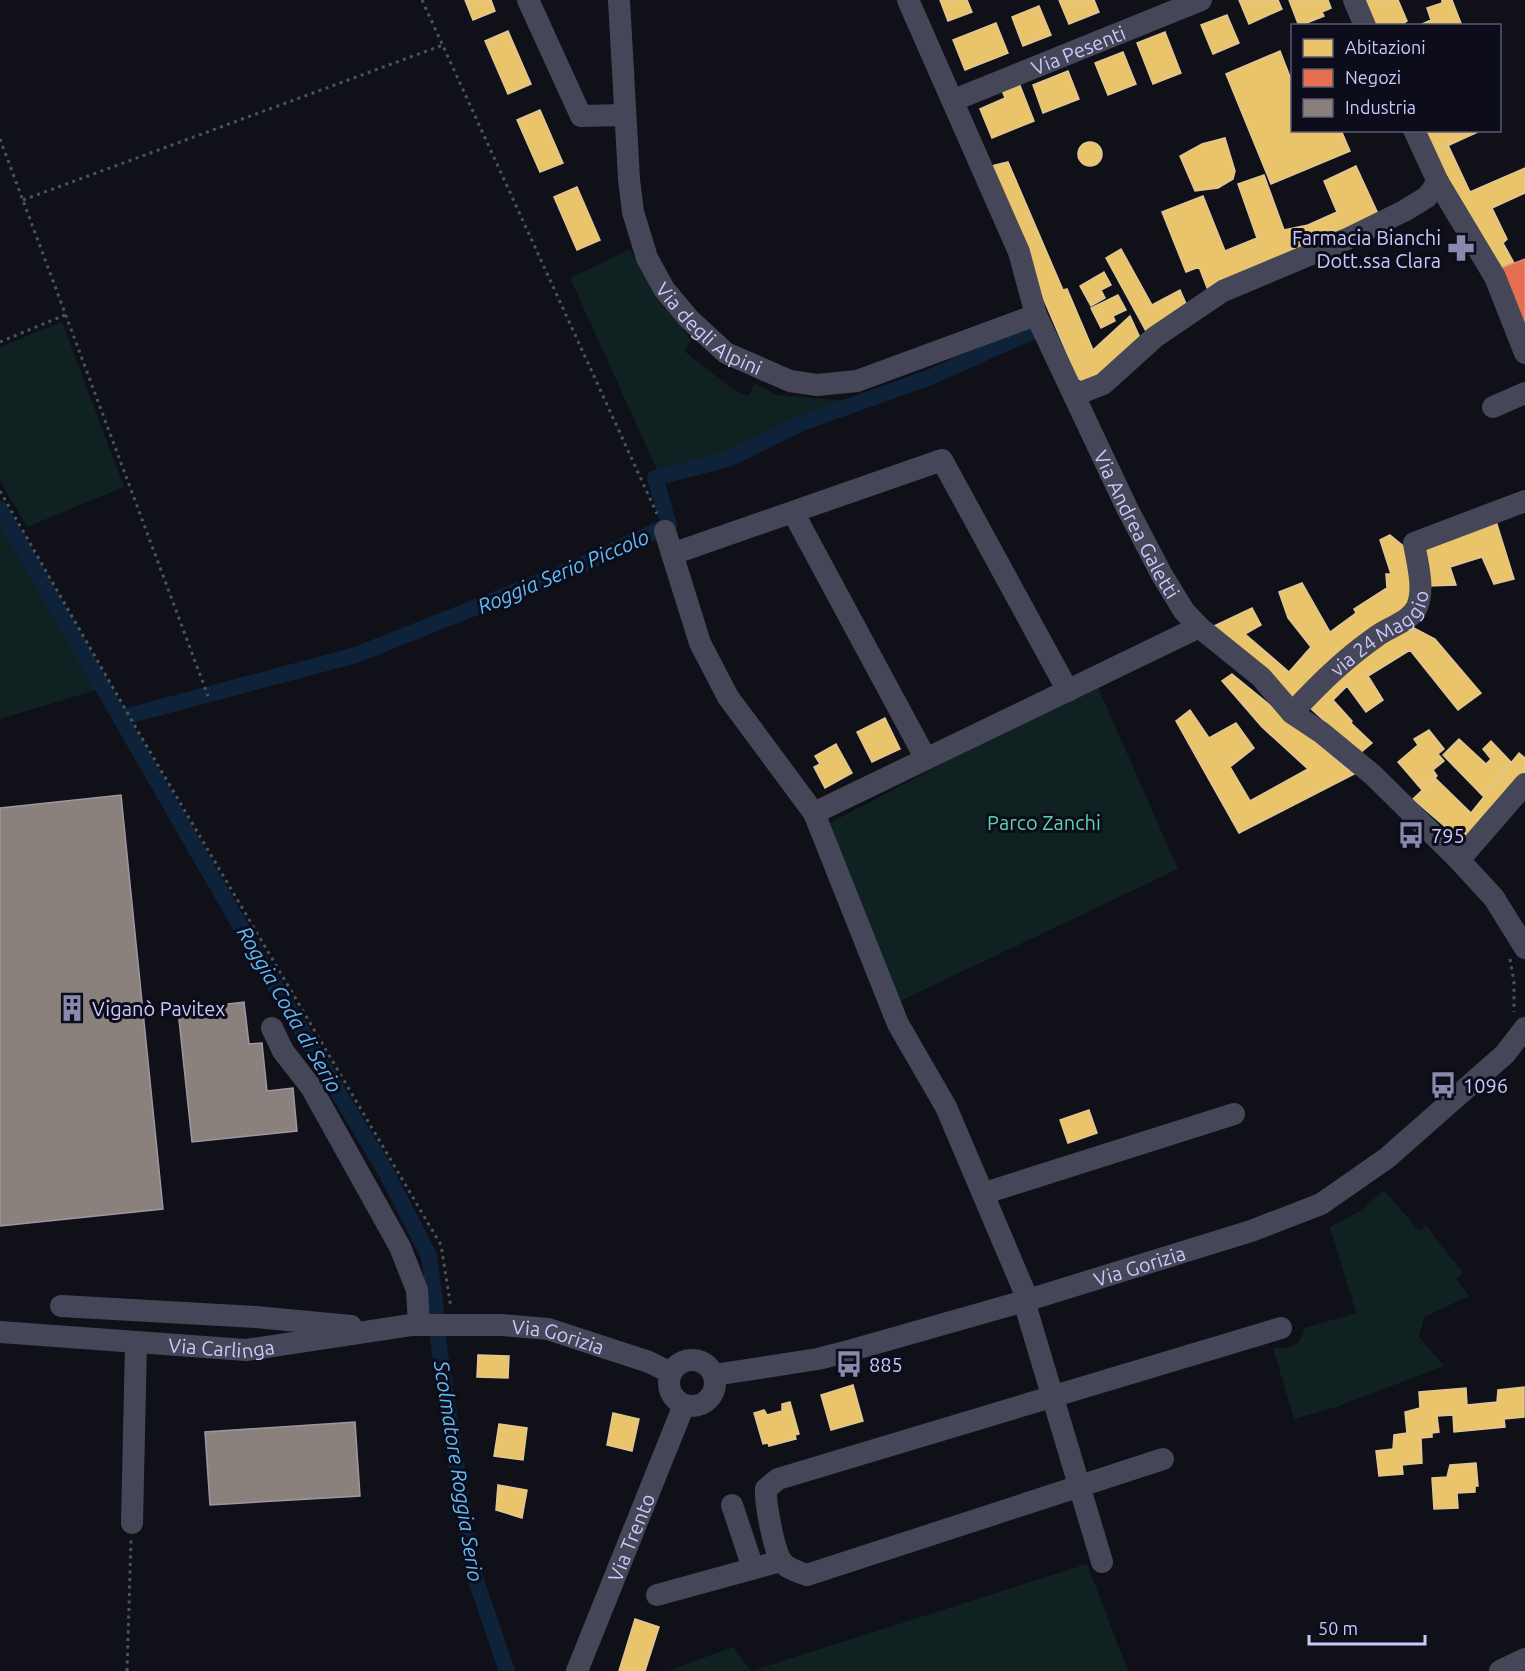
<svg xmlns="http://www.w3.org/2000/svg" width="1525" height="1671" viewBox="0 0 1525 1671" font-family="Ubuntu,sans-serif">
<rect width="100%" height="100%" fill="#101018"/>
<path fill="#102121" d="M630 249 655 294 691 340 684 351 734 390 748 396 755 383 777 395 839 400 838 405 799 419 729 453 658 472 570 278Z
M62 322 124 487 27 527 0 480V347Z
M0 522 97 690 0 719Z
M1096 683 1178 869 898 1002 826 825Z
M1384 1190 1419 1231 1426 1225 1463 1273 1456 1279 1469 1296 1424 1317 1419 1337 1444 1366 1336 1407 1294 1419 1273 1348C1290 1349 1302 1346 1304 1328L1356 1313 1330 1227 1360 1211Z
M1087 1564 1128 1671H667L733 1647 751 1671Z"/>
<path fill="#e9c46a" stroke="#e0c696" stroke-width="1.5" d="M465 0H491L495 11 473 20Z
M940 0H967L972 12 948 21Z
M1059 0H1094L1099 12 1069 24Z
M1239 0H1278L1282 9 1249 24Z
M1289 0H1328L1331 8 1322 12 1324 16 1299 26Z
M1362 0H1398L1407 21 1400 26H1373Z
M1442 0H1452L1462 26H1418L1431 20 1427 8 1442 3Z
M1039 6 1051 35 1023 46 1012 17Z
M1227 15 1239 43 1213 54 1201 25Z
M996 23 1008 53 965 70 953 40Z
M508 31 531 84 508 94 485 41Z
M1165 32 1181 73 1153 84 1137 43Z
M1280 51 1292 82V130H1341L1350 151 1271 184 1226 74Z
M1123 52 1136 84 1108 95 1095 63Z
M1068 71 1079 99 1043 113 1033 85Z
M1019 83 1034 121 992 138 980 109 1005 98 1002 90Z
M540 110 563 163 540 172 517 120Z
M1422 130H1482L1432 153Z
M1225 138 1235 171 1233 179 1218 188 1195 191 1180 156 1202 144Z
M1078 154a12 12 0 1 1 24 0a12 12 0 1 1-24 0Z
M1448 145 1470 192 1525 168V193L1492 208 1507 239 1503 243 1514 263 1494 271 1432 153Z
M1008 162 1063 290 1067 289 1093 350 1130 316 1142 342 1088 383 1078 379 987 167Z
M1356 166 1380 218 1208 290 1199 267 1186 272 1162 212 1203 196 1225 251 1257 238 1238 184 1264 175 1284 230 1308 225 1337 212 1324 181Z
M577 187 600 240 577 250 554 197Z
M1121 249 1152 305 1180 290 1187 306 1147 333 1106 258Z
M1104 272 1111 285 1101 290 1105 298 1091 306 1080 286Z
M1118 295 1126 310 1113 316 1115 321 1101 328 1091 308Z
M1495 518 1514 579 1494 584 1482 557 1450 567 1456 585 1428 586 1426 543Z
M1390 535 1407 549 1414 601 1291 698 1210 628 1252 608 1261 625 1245 634 1289 672 1311 647 1288 618 1279 592 1302 583 1330 632 1356 613 1354 609 1387 588 1386 574H1391L1380 540Z
M1408 625 1435 639 1481 693 1458 710 1410 650 1368 676 1383 700 1366 712 1347 686 1333 700 1352 721 1351 723 1372 743 1360 753 1308 706 1384 637Z
M1232 674 1354 774 1239 833 1176 721 1190 710 1209 738 1236 723 1254 748 1230 767 1250 801 1308 769 1262 727 1222 681Z
M885 718 900 749 872 762 857 732Z
M1429 730 1444 749 1438 754 1444 761 1433 770 1437 776 1422 790 1398 762 1418 745 1414 739Z
M1459 739 1486 764 1491 759 1483 749 1491 741 1511 762 1484 797 1443 755Z
M836 744 852 773 825 788 814 767 820 764 815 756Z
M1519 753 1525 758V773L1464 843 1413 799 1435 778 1471 813Z
M1089 1110 1097 1133 1068 1143 1060 1120Z
M478 1355 509 1356 508 1378 477 1377Z
M853 1385 863 1421 831 1430 821 1395Z
M1524 1387V1417L1504 1419 1505 1427 1454 1432 1453 1415 1437 1416 1439 1432 1432 1433V1437L1421 1438 1422 1463 1402 1465 1403 1474 1379 1476 1376 1451 1393 1449 1394 1435 1407 1433 1405 1412 1420 1408 1419 1392 1466 1388 1467 1405 1497 1402 1498 1390Z
M790 1402 799 1434 795 1435 796 1439 769 1446 768 1443 763 1444 754 1413 764 1410 767 1415 782 1411V1404Z
M613 1413 639 1419 632 1451 607 1445Z
M499 1424 527 1428 523 1460 494 1456Z
M1476 1463 1478 1486H1475V1492L1457 1493 1458 1508 1434 1509 1432 1478 1447 1477 1450 1465Z
M498 1485 527 1490 522 1518 496 1510Z
M635 1619 659 1627 645 1671H619Z"/>
<path fill="#e76f51" stroke="#df8a84" stroke-width="1.5" d="M1525 259V330L1499 269Z"/>
<path fill="#8a817c" stroke="#9e97a2" stroke-width="1.5" d="M121 795 163 1209 0 1226V808Z
M244 1002 249 1044 262 1043 267 1091 293 1088 297 1131 192 1142 178 1010Z
M355 1422 360 1496 210 1505 205 1432Z"/>
<g fill="none" stroke-linecap="round" stroke-linejoin="round">
<path stroke="#0e223a" stroke-width="16" d="M0 509 272 981 387 1174 429 1256 436 1309
M120 718 356 655 584 564 669 525 655 478 728 459 802 423 928 378 1038 329
M438 1339 471 1566 507 1671"/>
<path stroke="#46555f" stroke-width="3" stroke-dasharray="3 4.5" stroke-linecap="butt" d="M422 0 657 514
M0 139 208 696
M23 200 443 45
M0 342 65 315
M0 491 139 733 441 1245 451 1308
M1510 959 1514 982V1012
M701 1411 724 1392
M127 1671 131 1540"/>
<g stroke="#454658" stroke-width="22">
<path d="M528 0 581 116 625 115"/>
<path id="s1" d="M619 0 629 179 633 212 647 258 664 289 689 319 726 353 790 381 817 385 857 381 1036 315"/>
<path id="s2" d="M908 0 1019 252 1036 315 1127 508 1162 575 1184 611 1199 627 1261 677 1292 713 1322 733 1373 775 1459 860 1494 898 1525 948"/>
<path d="M1354 0 1365 26"/>
<path id="s3" d="M954 100 1201 0"/>
<path d="M1414 130 1438 182 1495 277 1525 353"/>
<path d="M1075 395 1103 384 1155 337 1223 291 1347 239 1404 211 1427 197 1438 182"/>
<path d="M1493 407 1525 393"/>
<path d="M793 512 926 759"/>
<path d="M665 531 700 643 728 697 814 813 898 1024 946 1107 1028 1300"/>
<path d="M672 554 942 460 1068 691"/>
<path id="s4" d="M1292 713C1320 683 1343 660 1377 636 1389 627 1410 622 1417 607 1425 588 1417 562 1414 543L1525 501"/>
<path d="M814 813 1199 627"/>
<path d="M1459 860 1525 784"/>
<path d="M272 1028 283 1051 311 1087 400 1247 417 1290 419 1325"/>
<path d="M985 1193 1234 1114"/>
<path d="M1024 1301 1102 1562"/>
<path d="M61 1306 256 1317 351 1326"/>
<path id="s5" d="M0 1332 246 1350 411 1325H502L548 1329 649 1362 671 1373"/>
<circle cx="692" cy="1383" r="23"/>
<path id="s6" d="M714 1375 818 1359 845 1352 1028 1300 1251 1231 1321 1204 1387 1158 1505 1054 1525 1028"/>
<path d="M1163 1459 807 1575C798 1572 788 1569 782 1562 774 1551 765 1503 766 1489L778 1479 1281 1328"/>
<path d="M732 1505 753 1568"/>
<path d="M132 1523 136 1343"/>
<path d="M657 1595 781 1561"/>
<path id="s7" d="M577 1671 684 1405"/>
<path d="M1500 1671 1525 1659"/>
</g>
</g>
<defs>
<symbol id="pharmacy-bare" viewBox="-9 -9 18 18"><path d="M-2-6h4v4h4v4h-4v4h-4v-4h-4v-4h4Z" fill="#8a88ac" stroke="#0d0c1b" stroke-width="2.5" paint-order="stroke"/></symbol>
<symbol id="bus-bare" viewBox="-9 -9 18 18"><path d="M-5-6H5V4H4V6H2V4H-2V6H-4V4H-5ZM-3.5-4V0h7V-4ZM-3.5 1.2v1.5H-2V1.2ZM2 1.2v1.5H3.5V1.2Z" fill="#8a88ac" stroke="#0d0c1b" stroke-width="2.5" paint-order="stroke"/></symbol>
<symbol id="building-bare" viewBox="-9 -9 18 18"><path d="M-4-6H4V6H1V3H-1V6H-4ZM-2.5-4.3h1.7v1.8h-1.7ZM.8-4.3h1.7v1.8H.8ZM-2.5-1h1.7V.8h-1.7ZM.8-1h1.7V.8H.8Z" fill="#8a88ac" stroke="#0d0c1b" stroke-width="2.5" paint-order="stroke"/></symbol>
</defs>
<g fill-rule="evenodd">
<use href="#pharmacy-bare" x="1442" y="229" width="38" height="38"/>
<use href="#bus-bare" x="1392" y="816" width="38" height="38"/>
<use href="#building-bare" x="53" y="989" width="38" height="38"/>
<use href="#bus-bare" x="1424" y="1066" width="38" height="38"/>
<use href="#bus-bare" x="830" y="1345" width="38" height="38"/>
</g>
<g text-anchor="middle" dominant-baseline="central" stroke-width="6" stroke-linejoin="round" paint-order="stroke">
<g font-size="20" fill="#cbc9fb" stroke="#0d0c1b">
<text stroke="none"><textPath href="#s3" startOffset="134">Via Pesenti</textPath></text>
<text stroke="none"><textPath href="#s1" startOffset="357">Via degli Alpini</textPath></text>
<text stroke="none"><textPath href="#s2" startOffset="573">Via Andrea Galetti</textPath></text>
<text stroke="none"><textPath href="#s4" startOffset="120">via 24 Maggio</textPath></text>
<text stroke="none"><textPath href="#s6" startOffset="440">Via Gorizia</textPath></text>
<text stroke="none"><textPath href="#s5" startOffset="562">Via Gorizia</textPath></text>
<text stroke="none"><textPath href="#s5" startOffset="222">Via Carlinga</textPath></text>
<text stroke="none"><textPath href="#s7" startOffset="144">Via Trento</textPath></text>
</g>
<g font-size="20" fill="#cbc9fb" stroke="#0d0c1b" text-anchor="start">
<text x="1441" y="237" text-anchor="end">Farmacia Bianchi<tspan x="1441" dy="23">Dott.ssa Clara</tspan></text>
<text x="1431" y="835">795</text>
<text x="92" y="1008">Viganò Pavitex</text>
<text x="1463" y="1085">1096</text>
<text x="869" y="1364">885</text>
</g>
<g font-size="20" fill="#5cd5ac" stroke="#0d0c1b">
<text x="1044" y="822">Parco Zanchi</text>
</g>
<g font-size="21" font-style="italic" fill="#5fbcf4" stroke="#0d0c1b">
<text transform="translate(563 571) rotate(-23)">Roggia Serio Piccolo</text>
<text transform="translate(290 1009) rotate(60)">Roggia Coda di Serio</text>
<text transform="translate(459 1471) rotate(81)">Scolmatore Roggia Serio</text>
</g>
</g>
<rect x="1291" y="24" width="210" height="108" fill="#0d0c1b" stroke="#595875" stroke-width="1.5"/>
<rect x="1303" y="39" width="30" height="18" fill="#e9c46a" stroke="#595875" stroke-width="1.5"/>
<text x="1345" y="54" font-size="18" fill="#cbc9fb">Abitazioni</text>
<rect x="1303" y="69" width="30" height="18" fill="#e76f51" stroke="#595875" stroke-width="1.5"/>
<text x="1345" y="84" font-size="18" fill="#cbc9fb">Negozi</text>
<rect x="1303" y="99" width="30" height="18" fill="#8a817c" stroke="#595875" stroke-width="1.5"/>
<text x="1345" y="114" font-size="18" fill="#cbc9fb">Industria</text>
<path d="M1309 1635v9h116v-9" fill="none" stroke="#cbc9fb" stroke-width="3"/>
<text x="1318" y="1635" font-size="18" fill="#cbc9fb" stroke="#0d0c1b" stroke-width="4.5" paint-order="stroke">50 m</text>
</svg>
